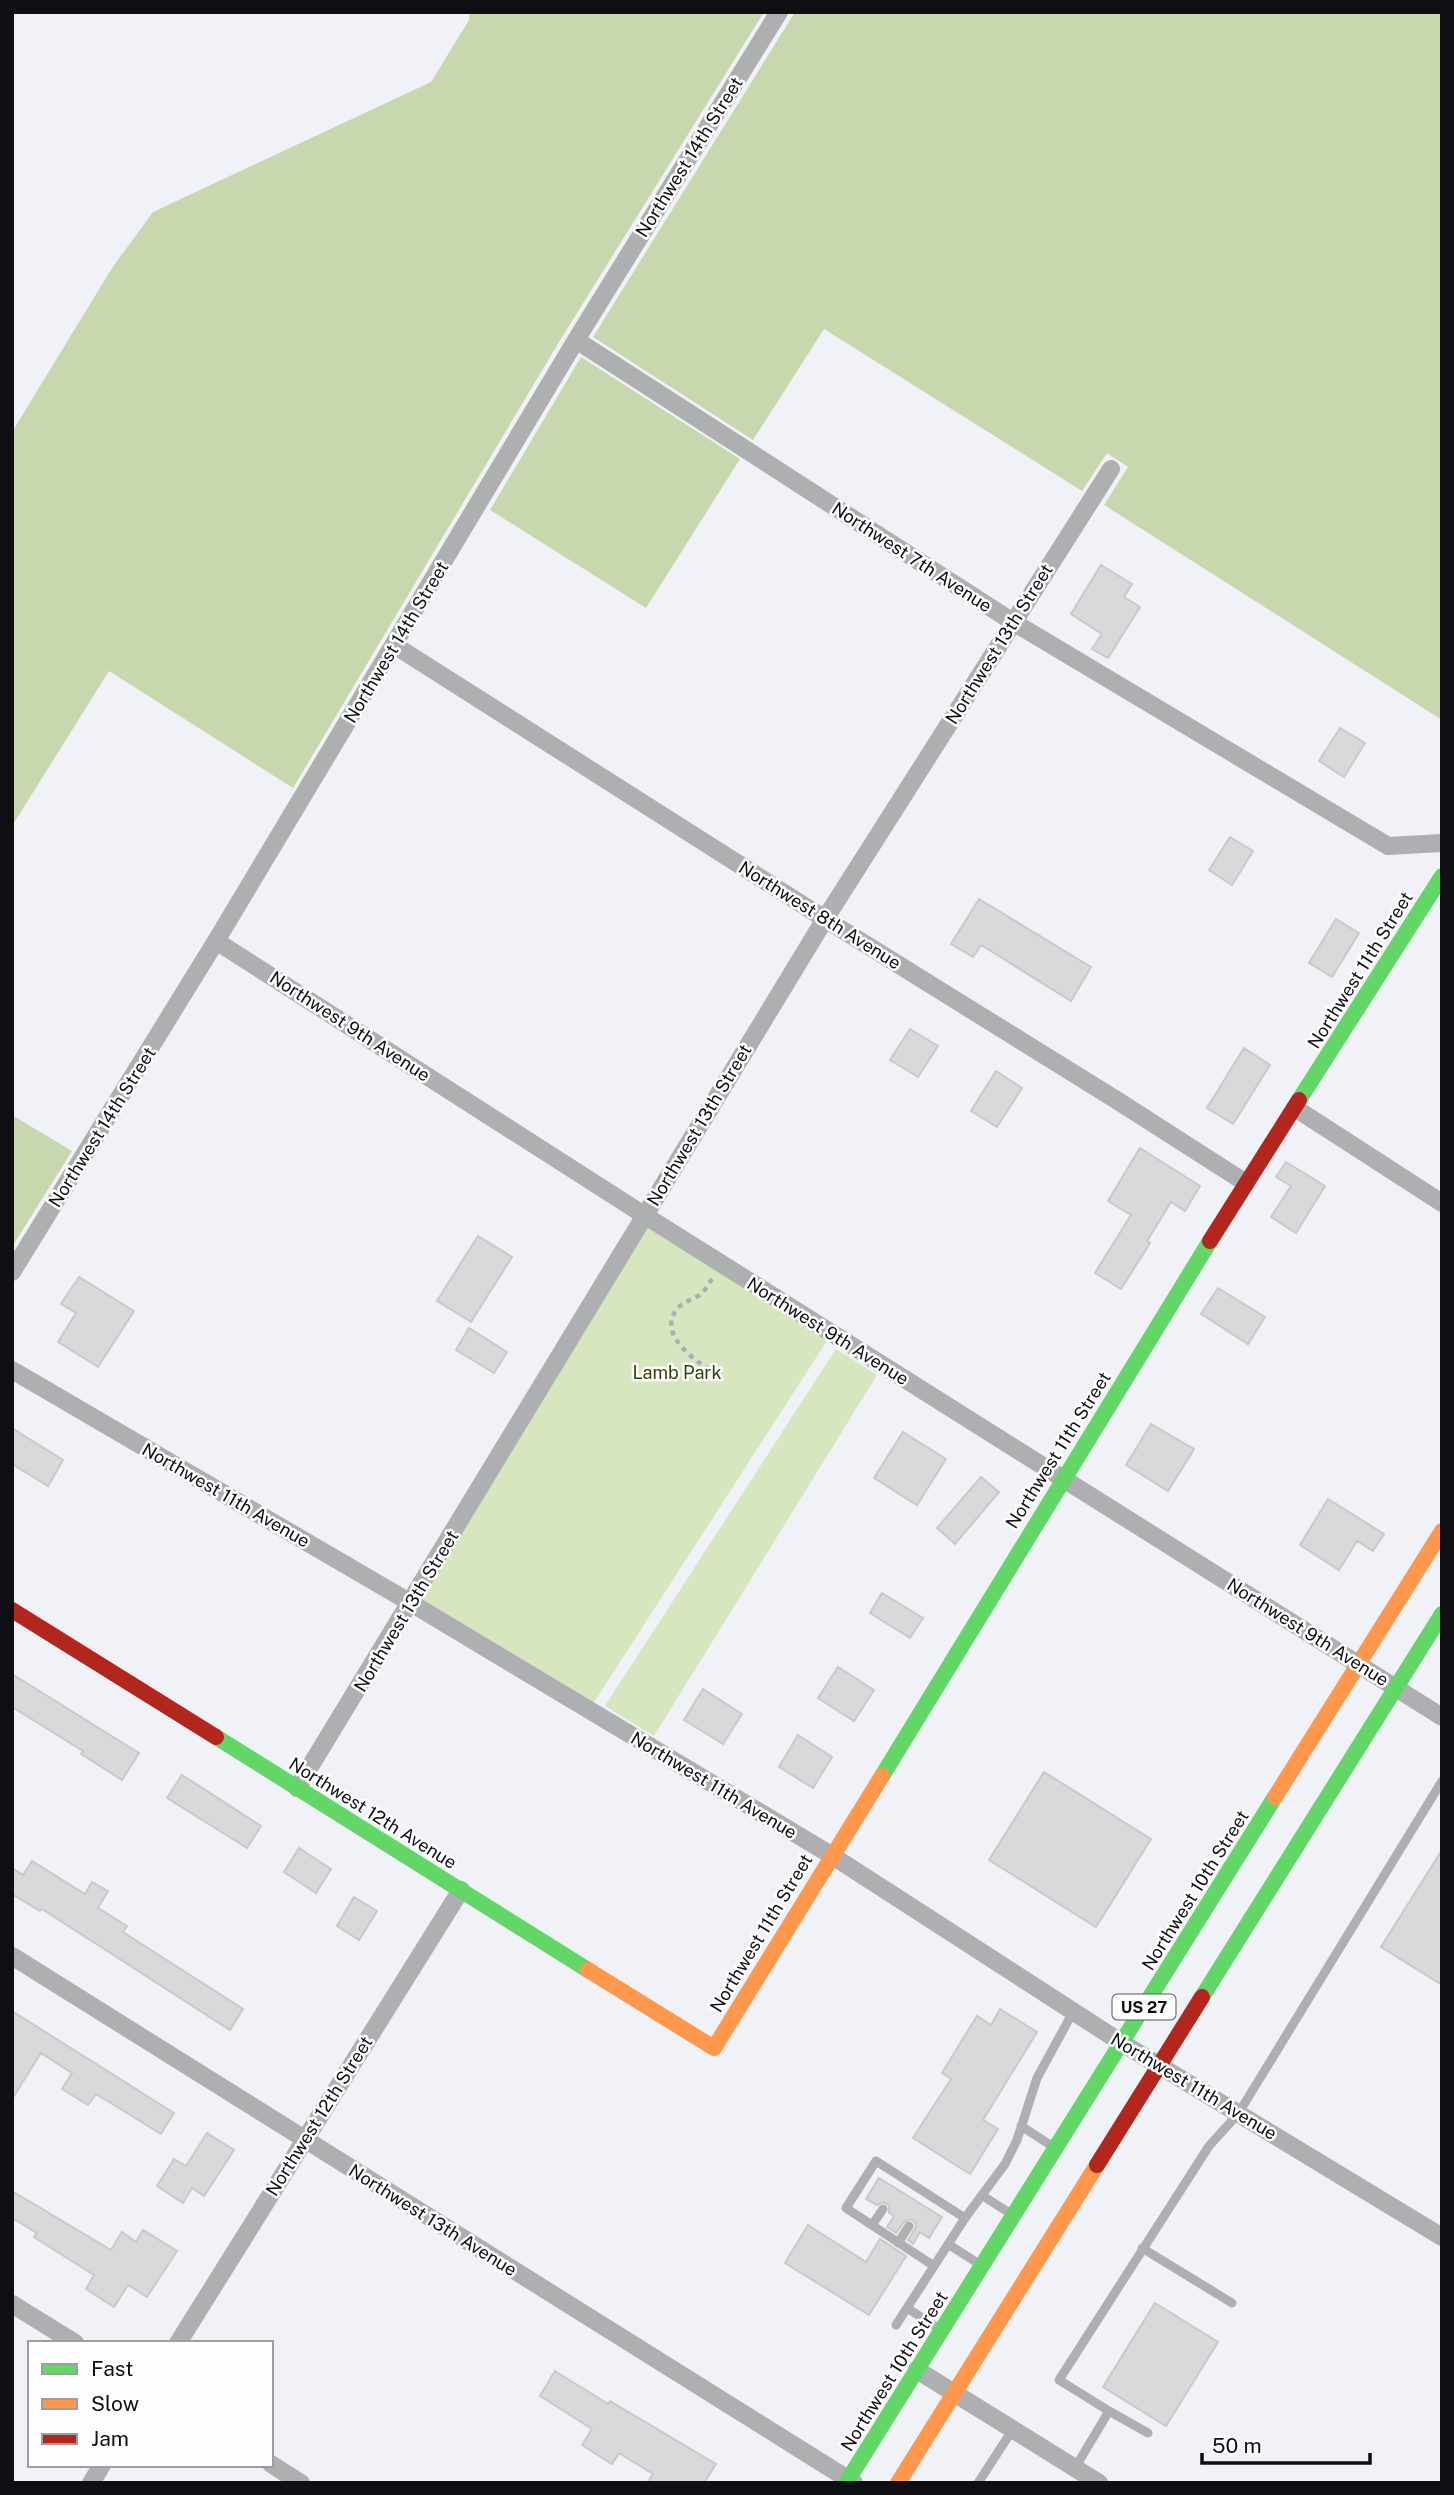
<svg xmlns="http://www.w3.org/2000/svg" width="1454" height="2495" viewBox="0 0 1454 2495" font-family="'Public Sans',sans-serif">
<rect width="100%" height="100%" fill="#f1f2f8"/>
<path fill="#d6e6bf" d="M644 1215 832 1333 589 1710 411 1603Z
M836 1349 877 1375 654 1736 605 1706Z"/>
<path fill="#c7d8af" d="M470 12H764L559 342 293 788 109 671 12 826V432L112 268 153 212 431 82 469 20Z
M795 12H1442V720L1104 505 1128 467 1107 453 1082 491 824 329 753 440 593 337Z
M581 357 740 459 646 608 490 510Z
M12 1115 72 1151 12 1247Z"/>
<path fill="#dad9da" stroke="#cac8ca" stroke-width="2" d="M1101 565 1132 584 1124 597 1140 607 1108 658 1092 649 1102 634 1071 614Z
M1340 728 1365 743 1344 777 1319 761Z
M1230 837 1253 851 1232 885 1209 870Z
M979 899 1091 967 1071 1001 981 945 973 957 951 944Z
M1336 919 1359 933 1332 977 1309 963Z
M910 1029 938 1046 918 1077 890 1060Z
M1244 1048 1270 1065 1233 1124 1207 1108Z
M996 1071 1022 1088 997 1127 971 1111Z
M1140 1148 1200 1186 1185 1211 1171 1202 1147 1241 1150 1243 1121 1289 1095 1273 1131 1215 1108 1201Z
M1286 1162 1325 1186 1296 1233 1271 1217 1291 1186 1276 1177Z
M478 1236 512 1257 471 1322 437 1301Z
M79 1277 134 1311 98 1367 58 1342 76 1313 61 1304Z
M1218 1288 1265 1317 1248 1344 1201 1314Z
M469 1328 507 1352 494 1373 456 1350Z
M1151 1424 1194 1449 1168 1491 1126 1465Z
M12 1428 63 1460 48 1486 12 1464Z
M903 1432 946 1459 917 1505 874 1478Z
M981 1477 999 1492 955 1544 937 1528Z
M1328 1499 1384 1534 1373 1551 1357 1541 1339 1570 1300 1545Z
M882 1593 923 1618 910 1638 870 1613Z
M838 1667 874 1690 854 1721 818 1698Z
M12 1674 139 1753 122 1780 81 1754 83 1751 12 1707Z
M703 1689 742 1714 723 1744 684 1720Z
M798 1735 832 1757 813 1788 779 1767Z
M1044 1772 1151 1839 1096 1927 989 1860Z
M182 1775 261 1826 247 1848 167 1798Z
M299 1848 331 1869 316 1893 284 1872Z
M1442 1850V1985L1381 1947Z
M32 1861 85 1894 92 1882 108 1891 98 1908 127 1926 123 1932 243 2009 230 2030 42 1909 40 1911 12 1894V1868L23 1875Z
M354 1897 377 1911 359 1940 337 1926Z
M1000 2009 1037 2032 983 2120 998 2129 970 2174 913 2138 951 2079 942 2073 977 2016 991 2025Z
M12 2011 174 2113 161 2134 96 2094 88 2105 62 2089 72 2073 41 2053 12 2099Z
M207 2133 234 2150 204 2196 192 2188 183 2203 157 2186 174 2159 186 2166Z
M879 2178 942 2217 929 2238 920 2232 913 2244 908 2240 916 2227 915 2222 910 2219 904 2222 896 2233 887 2227 894 2216 889 2213V2205L883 2202 877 2205 866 2199Z
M12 2191 111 2250 122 2232 136 2242 143 2230 177 2251 147 2297 128 2285 114 2307 86 2289 94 2275 34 2237 37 2233 12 2218Z
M808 2225 866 2262 880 2239 906 2256 869 2315 785 2263Z
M1155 2303 1218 2342 1166 2426 1103 2387Z
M555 2371 608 2404 610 2401 716 2464 704 2483H647L653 2474 619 2453 612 2464 582 2445 592 2429 540 2396Z"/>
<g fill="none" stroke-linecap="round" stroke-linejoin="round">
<path stroke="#adaeb1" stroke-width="4.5" stroke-dasharray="5 5" stroke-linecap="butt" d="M712 1279C709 1283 706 1289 702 1293 696 1299 686 1300 679 1307 653 1334 699 1364 720 1376"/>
<path stroke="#adafb1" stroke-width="9" d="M1021 2126 1052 2146
M983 2196 1008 2212
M872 2225 883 2209
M898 2243 909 2226
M948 2244 979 2264
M1142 2248 1232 2303
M934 2266 846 2208 876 2161 965 2218
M907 2308 938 2328
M896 2325 965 2218 1005 2164 1017 2140 1037 2078 1073 2012
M1109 2411 1148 2433
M1075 2468 1109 2411 1059 2380 1209 2146 1238 2114 1442 1781
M978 2483 1013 2429"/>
<path stroke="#adafb1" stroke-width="18" d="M576 340 1013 622 1388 846 1442 843
M394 645 825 919 1118 1101 1246 1183
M216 941 644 1215 1442 1717
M1295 1108 1442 1203
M12 1272 216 941 576 340 779 12
M12 1370 411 1603 831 1855 1122 2043 1442 2237
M297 1788 825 919 1111 469
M12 1956 854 2483
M12 2304 75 2343
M178 2343 461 1890
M917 2370 1099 2483
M271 2464 301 2483
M91 2483 102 2465"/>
<path stroke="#63d668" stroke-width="16" d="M1299 1100 1442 876
M216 1737 588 1970
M882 1776 1210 1241
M1202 1997 1442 1614
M846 2483 1275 1797"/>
<path stroke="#ff974d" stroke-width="16" d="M1275 1797 1442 1531
M588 1970 714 2048 882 1776
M898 2483 1097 2165"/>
<path stroke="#b3261e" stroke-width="16" d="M1210 1241 1299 1100
M12 1610 216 1737
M1097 2165 1202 1997"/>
</g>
<g text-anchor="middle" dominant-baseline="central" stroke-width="5" stroke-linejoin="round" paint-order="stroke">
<rect fill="#fefefe" stroke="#57575a" stroke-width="2" x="1112.5" y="1994.5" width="63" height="25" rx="5"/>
<g font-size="16" font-weight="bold" fill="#0f0f13">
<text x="1144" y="2007">US 27</text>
</g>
<g font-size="18" fill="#0f0f13" stroke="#fefefe">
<text transform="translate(689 157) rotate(-58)">Northwest 14th Street</text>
<text transform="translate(912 557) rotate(33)">Northwest 7th Avenue</text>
<text transform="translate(396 642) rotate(-59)">Northwest 14th Street</text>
<text transform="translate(999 644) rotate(-58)">Northwest 13th Street</text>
<text transform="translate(820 915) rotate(32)">Northwest 8th Avenue</text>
<text transform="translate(1360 970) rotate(-58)">Northwest 11th Street</text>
<text transform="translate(350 1026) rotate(33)">Northwest 9th Avenue</text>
<text transform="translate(699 1125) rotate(-59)">Northwest 13th Street</text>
<text transform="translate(102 1127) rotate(-58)">Northwest 14th Street</text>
<text transform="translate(828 1331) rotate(32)">Northwest 9th Avenue</text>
<text transform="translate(1058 1450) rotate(-58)">Northwest 11th Street</text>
<text transform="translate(226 1495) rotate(30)">Northwest 11th Avenue</text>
<text transform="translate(406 1611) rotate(-59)">Northwest 13th Street</text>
<text transform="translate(1308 1632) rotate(32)">Northwest 9th Avenue</text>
<text transform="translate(714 1785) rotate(31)">Northwest 11th Avenue</text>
<text transform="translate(373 1813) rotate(32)">Northwest 12th Avenue</text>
<text transform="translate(1195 1890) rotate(-58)">Northwest 10th Street</text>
<text transform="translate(761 1933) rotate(-59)">Northwest 11th Street</text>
<text transform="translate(1194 2086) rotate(31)">Northwest 11th Avenue</text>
<text transform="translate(319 2116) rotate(-58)">Northwest 12th Street</text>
<text transform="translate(433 2220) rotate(32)">Northwest 13th Avenue</text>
<text transform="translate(894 2371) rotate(-58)">Northwest 10th Street</text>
</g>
<g font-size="18" fill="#314307" stroke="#fefefe">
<text x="677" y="1372">Lamb Park</text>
</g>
</g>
<rect width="1454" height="2495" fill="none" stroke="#0f0f13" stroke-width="28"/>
<rect x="28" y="2341" width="245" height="126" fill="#fefefe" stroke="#9e9ea0" stroke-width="2"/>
<rect x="42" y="2364" width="35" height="10" fill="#63d668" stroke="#9e9ea0" stroke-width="2"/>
<text x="91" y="2376" font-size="21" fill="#0f0f13">Fast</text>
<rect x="42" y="2399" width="35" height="10" fill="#ff974d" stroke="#9e9ea0" stroke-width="2"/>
<text x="91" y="2411" font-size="21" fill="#0f0f13">Slow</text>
<rect x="42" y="2434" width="35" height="10" fill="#b3261e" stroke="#9e9ea0" stroke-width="2"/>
<text x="91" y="2446" font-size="21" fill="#0f0f13">Jam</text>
<path d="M1202 2453v10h168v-10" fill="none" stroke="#0f0f13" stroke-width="3.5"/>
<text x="1212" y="2453" font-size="21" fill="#0f0f13" stroke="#fefefe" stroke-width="5" paint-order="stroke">50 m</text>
</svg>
